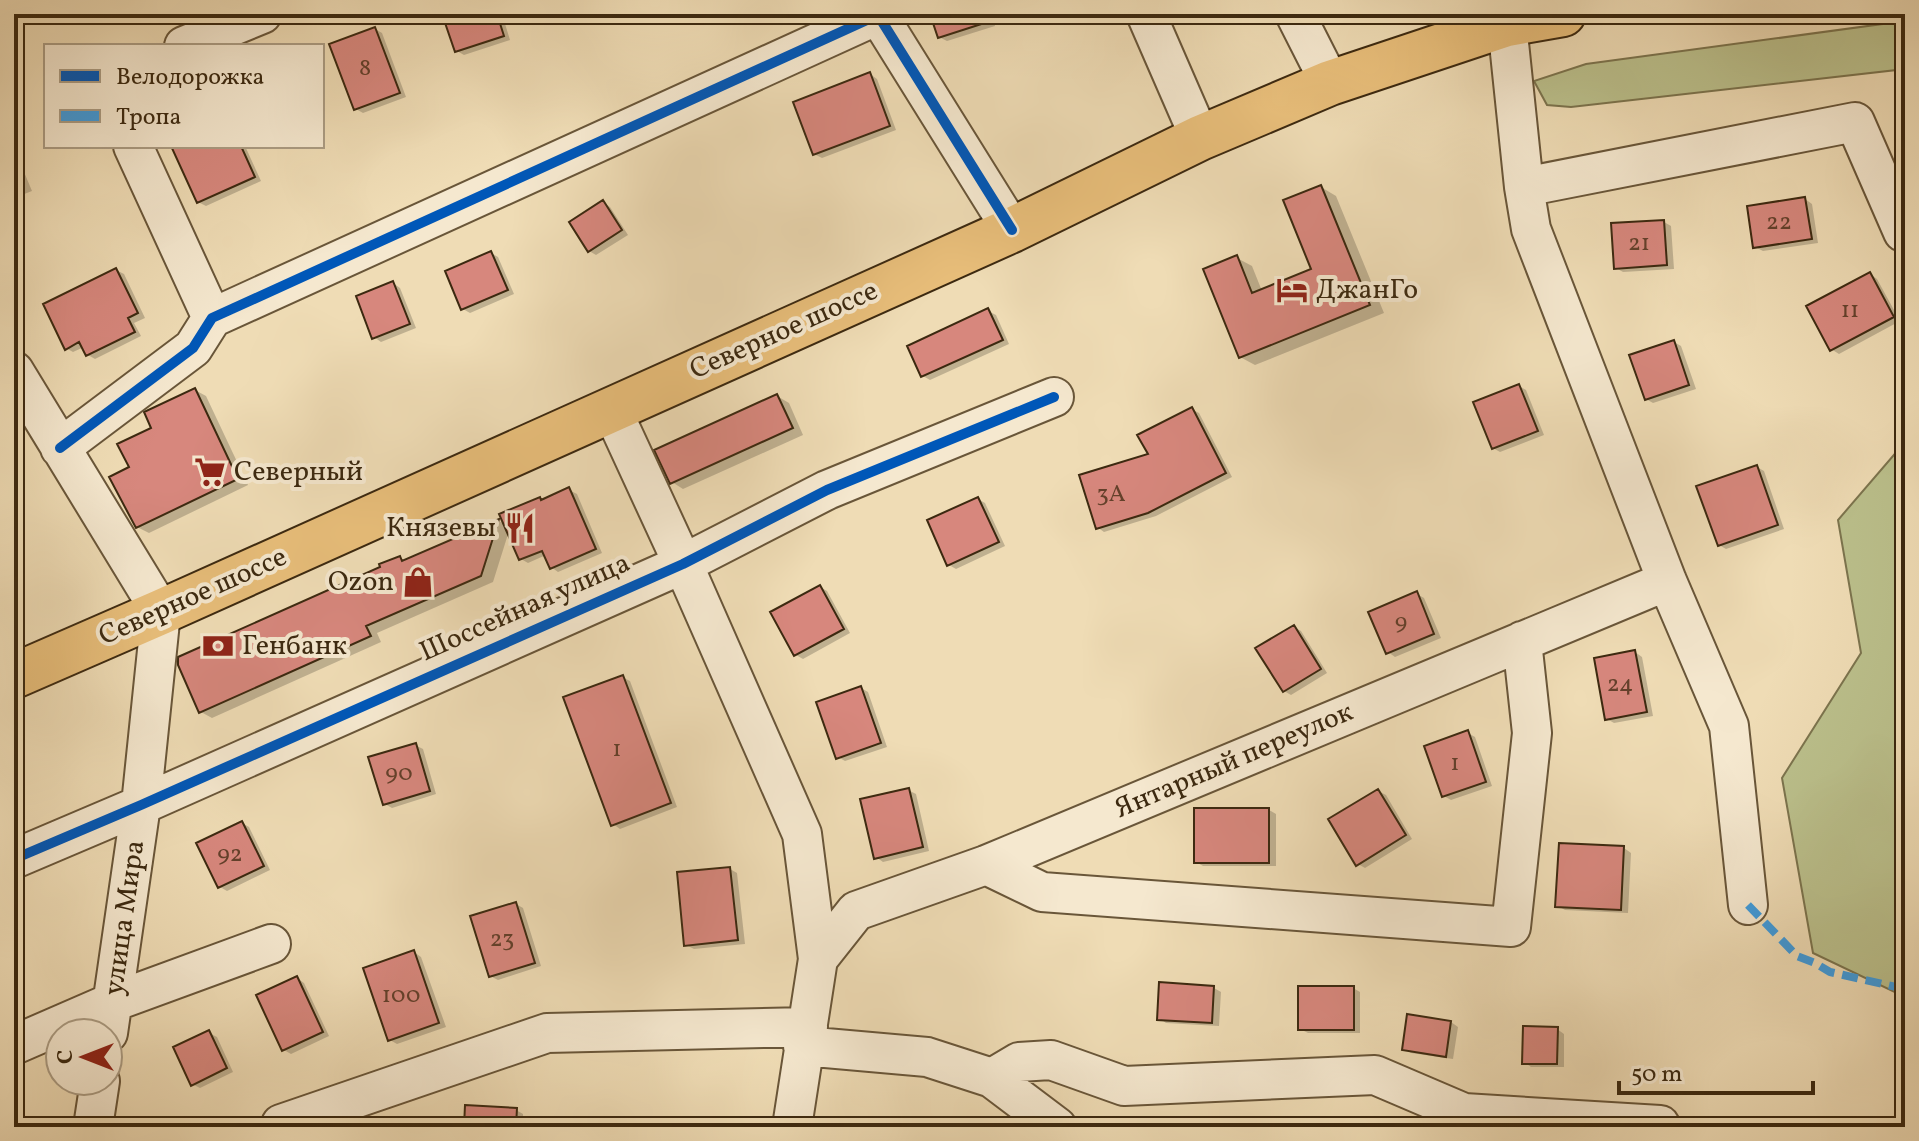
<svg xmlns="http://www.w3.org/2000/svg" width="1919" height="1141" viewBox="0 0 1919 1141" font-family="Vollkorn,serif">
<rect width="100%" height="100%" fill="#efdcb5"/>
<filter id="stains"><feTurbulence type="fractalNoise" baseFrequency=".0025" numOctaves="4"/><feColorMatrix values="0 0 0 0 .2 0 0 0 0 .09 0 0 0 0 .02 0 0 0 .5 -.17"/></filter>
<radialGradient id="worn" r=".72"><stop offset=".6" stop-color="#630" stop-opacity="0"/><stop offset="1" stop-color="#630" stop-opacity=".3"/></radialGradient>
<path fill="#bbc08c" stroke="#7c744e" stroke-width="2" d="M1905 21V69L1571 107 1547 105 1534 81 1586 64Z
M1905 442V997L1813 953 1782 778 1861 653 1838 520Z"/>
<path fill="#0003" d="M140 14H166L149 21Z
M445 14H502L510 40 464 55 457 51Z
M932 14H992L995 26 947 41 939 37Z
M375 29 382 33 406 97 363 113 356 109Z
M870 74 877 79 896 130 822 158 814 154Z
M173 146H245L261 181 206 206 198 202Z
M14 148 32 191 14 198Z
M1321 187 1336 196 1384 313 1255 365 1240 357 1237 258 1252 266 1262 291 1313 271Z
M1805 199 1812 204 1818 243 1763 251 1755 247Z
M603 202 610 207 628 235 596 255 589 251Z
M1664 222 1671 226 1674 269 1623 272 1616 268Z
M491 253 498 257 514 294 470 313 463 309Z
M116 270 124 274 145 318 134 323 141 336 95 359 88 355 84 347 73 352 66 348Z
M1870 274 1877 279 1900 321 1839 354 1831 349Z
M393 283 400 288 416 328 381 342 374 337Z
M988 311 996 315 1009 344 930 380 923 376Z
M1674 342 1681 346 1696 389 1653 403 1646 399Z
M1519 386 1526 390 1544 435 1500 452 1493 448Z
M195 390 206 396 248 485 149 533 137 527 131 468 153 429Z
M777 396 789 403 803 435 683 489 672 482Z
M1191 409 1199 413 1232 477 1156 516 1104 532 1097 527 1150 456Z
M1757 467 1764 471 1784 529 1726 549 1719 545Z
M569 490 577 494 602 553 558 572 551 567 546 555 528 563 521 559 509 531 493 582 377 633 381 642 212 718 201 712 382 568 399 558 406 562 499 521 506 525 540 499 543 501Z
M978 499 985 503 1005 546 956 569 949 565Z
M820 587 827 591 850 633 803 659 796 655Z
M1417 594 1424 598 1441 638 1395 657 1388 652Z
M1294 627 1301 631 1327 673 1291 695 1284 691Z
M1635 652 1642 657 1653 716 1614 723 1607 719Z
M622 677 630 681 677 807 620 829 613 824Z
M861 688 868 692 887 747 845 761 838 757Z
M1468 733 1475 737 1492 786 1451 800 1444 796Z
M415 745 423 749 436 794 392 808 385 804Z
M908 790 916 794 929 851 883 862 876 857Z
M1378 791 1386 795 1412 839 1365 868 1358 864Z
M1269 810 1276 814V866H1203L1196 862Z
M242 823 249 827 270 870 227 891 220 887Z
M1624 848 1631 853 1628 913 1565 910 1558 906Z
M730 869 737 873 745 944 694 949 686 945Z
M516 904 523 908 541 966 498 980 490 976Z
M14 946 23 976 14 978Z
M414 952 421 957 446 1027 397 1044 390 1040Z
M297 978 304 983 329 1036 291 1054 284 1050Z
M1214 988 1221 992 1219 1026 1166 1023 1159 1018Z
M1353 988 1360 992V1033H1308L1300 1029Z
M1451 1022 1458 1027 1453 1059 1411 1053 1404 1049Z
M1557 1029 1564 1034V1067H1531L1524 1062Z
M209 1033 217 1037 233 1072 200 1088 192 1084Z
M516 1110 523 1114V1127H466Z"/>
<path fill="#d7877d" stroke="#3c2910" stroke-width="2" d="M442 14H497L504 36 455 52Z
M930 14H999L1000 18 938 38Z
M375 27 400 93 354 110 329 44Z
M870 72 890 126 813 155 793 102Z
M171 146H241L255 177 197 203Z
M1321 185 1370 305 1239 358 1203 269 1237 255 1252 293 1311 269 1283 200Z
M1805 197 1812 239 1753 248 1747 206Z
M603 200 622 230 588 252 569 222Z
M1664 220 1667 265 1614 269 1611 223Z
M491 251 508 290 461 310 445 271Z
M116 268 138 313 128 318 135 332 86 356 79 342 65 350 43 304Z
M1870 272 1894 317 1830 351 1806 306Z
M393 281 410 324 372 339 356 296Z
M988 308 1003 340 921 377 907 346Z
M1674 340 1689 385 1645 400 1629 355Z
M1519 384 1538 431 1492 449 1473 402Z
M195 388 238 479 136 528 109 477 129 467 117 444 151 428 144 412Z
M777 394 793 428 670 484 654 450Z
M1192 407 1226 473 1148 513 1096 529 1079 475 1148 454 1137 435Z
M1757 465 1778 525 1718 546 1696 486Z
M569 487 596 549 550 569 542 551 519 560 499 514 540 497 541 500Z
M978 497 999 542 947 566 927 520Z
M499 519 481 576 366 626 371 636 199 713 178 665V657L380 567 379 564 400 556 402 561Z
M820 585 844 629 794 656 770 612Z
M1417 591 1434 634 1386 654 1368 612Z
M1294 625 1321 669 1283 692 1255 648Z
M1635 650 1647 712 1605 720 1594 658Z
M623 675 671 803 611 826 563 697Z
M861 686 881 743 836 759 816 702Z
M1468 730 1486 782 1442 797 1424 746Z
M416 743 430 791 383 805 368 757Z
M909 788 923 847 874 859 860 799Z
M1378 789 1406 835 1356 866 1328 819Z
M1194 808H1269V863H1194Z
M242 821 264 866 218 888 196 843Z
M1559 843 1624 846 1621 910 1555 907Z
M730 867 738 940 684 946 677 872Z
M516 902 535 963 489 977 470 916Z
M414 950 439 1023 388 1041 363 968Z
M297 976 323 1032 282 1051 256 995Z
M1159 982 1214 986 1212 1023 1157 1020Z
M1298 986H1354V1030H1298Z
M1407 1014 1451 1021 1446 1057 1402 1050Z
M1523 1026 1558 1027 1557 1064H1522Z
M209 1030 227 1068 191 1086 173 1047Z
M465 1105 517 1108 516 1127H464Z"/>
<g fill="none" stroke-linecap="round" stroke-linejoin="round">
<defs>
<path id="minor" d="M1146 14 1200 138
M1295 14 1330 83
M1507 24 1524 187 1531 229 1667 581 1729 726 1748 905
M184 46 262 14
M133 146 212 318
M1524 187 1855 122 1903 232
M14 371 161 612 141 805 108 1033
M611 408 683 564 802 834 818 959 792 1127
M60 448 193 348 212 318 878 15 1012 230
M14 859 141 805 683 564 827 490 1054 397
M986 865 1042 892 1511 927 1532 733 1522 641
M818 959 856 911 986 865 1667 581
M14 1045 113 1002 271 944
M803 1046 927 1057 992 1078 1057 1127
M992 1078 1019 1062 1051 1060 1124 1086 1375 1075 1464 1113 1660 1125 1661 1127
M281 1124 547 1033 808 1027
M93 1127 100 1081"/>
<path id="major" d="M14 676 161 612 1012 230 1200 138 1330 83 1507 24 1563 14"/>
</defs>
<use href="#minor" stroke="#695639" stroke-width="42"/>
<use href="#major" stroke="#3c2910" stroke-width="48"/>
<use href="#minor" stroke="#f5e8cf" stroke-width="38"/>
<use href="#major" stroke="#e8be7a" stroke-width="44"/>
<path stroke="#3f9cde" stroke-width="8" stroke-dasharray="16 8" stroke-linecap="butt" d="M1748 905 1797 956 1815 963 1830 972 1905 989"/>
<defs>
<path id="cycleway" d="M60 448 193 348 212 318 878 15 1012 230
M14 859 141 805 683 564 827 490 1054 397"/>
</defs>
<use href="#cycleway" stroke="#f5e8cf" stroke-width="15"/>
<use href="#cycleway" stroke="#0057b8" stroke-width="10"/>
</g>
<defs>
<symbol id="hotel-bare" viewBox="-9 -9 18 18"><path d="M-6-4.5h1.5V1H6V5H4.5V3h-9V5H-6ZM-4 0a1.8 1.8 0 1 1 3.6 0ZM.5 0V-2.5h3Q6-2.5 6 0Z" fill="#8f2418" stroke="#f5e8cf" stroke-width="2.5" paint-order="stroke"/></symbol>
<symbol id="supermarket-bare" viewBox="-9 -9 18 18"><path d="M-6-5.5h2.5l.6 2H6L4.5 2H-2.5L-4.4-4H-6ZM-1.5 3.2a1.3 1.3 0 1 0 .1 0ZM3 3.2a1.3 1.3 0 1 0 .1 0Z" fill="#8f2418" stroke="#f5e8cf" stroke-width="2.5" paint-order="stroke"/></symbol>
<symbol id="restaurant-bare" viewBox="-9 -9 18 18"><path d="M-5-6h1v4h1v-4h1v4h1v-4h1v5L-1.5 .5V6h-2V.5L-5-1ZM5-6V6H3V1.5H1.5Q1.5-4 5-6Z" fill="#8f2418" stroke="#f5e8cf" stroke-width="2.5" paint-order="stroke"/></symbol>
<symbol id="shop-bare" viewBox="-9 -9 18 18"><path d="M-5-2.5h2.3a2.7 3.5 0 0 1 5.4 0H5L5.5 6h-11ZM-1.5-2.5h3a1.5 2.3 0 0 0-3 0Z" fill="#8f2418" stroke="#f5e8cf" stroke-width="2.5" paint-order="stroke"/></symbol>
<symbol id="bank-bare" viewBox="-9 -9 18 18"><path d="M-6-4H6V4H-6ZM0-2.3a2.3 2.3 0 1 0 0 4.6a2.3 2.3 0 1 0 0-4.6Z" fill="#8f2418" stroke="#f5e8cf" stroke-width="2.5" paint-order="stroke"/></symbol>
</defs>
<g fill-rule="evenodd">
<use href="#hotel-bare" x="1270" y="268" width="44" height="44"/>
<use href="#supermarket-bare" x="188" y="450" width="44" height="44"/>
<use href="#restaurant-bare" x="498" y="506" width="44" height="44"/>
<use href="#shop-bare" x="396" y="560" width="44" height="44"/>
<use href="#bank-bare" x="196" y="624" width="44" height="44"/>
</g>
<g text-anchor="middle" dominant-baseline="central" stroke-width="8" stroke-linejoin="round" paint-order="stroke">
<g font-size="24" fill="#63402b">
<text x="365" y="69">8</text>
<text x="1779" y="223">22</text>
<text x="1639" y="244">21</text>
<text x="1850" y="311">11</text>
<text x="1111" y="495">3А</text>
<text x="1401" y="623">9</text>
<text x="1620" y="685">24</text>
<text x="617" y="750">1</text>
<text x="1455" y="764">1</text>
<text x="399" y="774">90</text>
<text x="230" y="855">92</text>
<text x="502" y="940">23</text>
<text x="401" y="996">100</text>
</g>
<g font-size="28" fill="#3c2910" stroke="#f5e8cf" text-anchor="start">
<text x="1316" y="290">ДжанГо</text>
<text x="234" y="472">Северный</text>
<text x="496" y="528" text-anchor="end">Князевы</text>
<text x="394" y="582" text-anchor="end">Ozon</text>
<text x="242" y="646">Генбанк</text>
</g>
<g font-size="28" fill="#3c2910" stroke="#f5e8cf">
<text transform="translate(784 331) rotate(-24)">Северное шоссе</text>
<text transform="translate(193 597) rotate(-24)">Северное шоссе</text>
<text transform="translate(525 608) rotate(-24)">Шоссейная улица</text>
<text transform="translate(1234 761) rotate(-23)">Янтарный переулок</text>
<text transform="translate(125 918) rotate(-82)">улица Мира</text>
</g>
</g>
<rect width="1919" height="1141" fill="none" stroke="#efdcb5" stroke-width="48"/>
<rect x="16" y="16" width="1887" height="1109" fill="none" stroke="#3c2910" stroke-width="4"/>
<rect x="24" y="24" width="1871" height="1093" fill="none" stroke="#3c2910" stroke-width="2"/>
<rect x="44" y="44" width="280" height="104" fill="#f5e8cf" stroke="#ab9c83" stroke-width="2"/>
<rect x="60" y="70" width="40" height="12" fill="#0057b8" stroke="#ab9c83" stroke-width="2"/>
<text x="116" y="84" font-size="24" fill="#3c2910">Велодорожка</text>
<rect x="60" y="110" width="40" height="12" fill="#3f9cde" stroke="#ab9c83" stroke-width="2"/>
<text x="116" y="124" font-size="24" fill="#3c2910">Тропа</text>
<g transform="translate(84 1057) rotate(270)"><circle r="38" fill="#f5e8cf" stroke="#ab9c83" stroke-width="2"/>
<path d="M0-6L14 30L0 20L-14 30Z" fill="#8f2418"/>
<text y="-12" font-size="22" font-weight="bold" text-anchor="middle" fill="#3c2910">С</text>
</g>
<path d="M1619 1081v12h194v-12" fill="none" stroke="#3c2910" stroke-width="4"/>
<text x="1631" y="1081" font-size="24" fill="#3c2910" stroke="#f5e8cf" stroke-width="6" paint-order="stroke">50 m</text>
<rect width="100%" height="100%" filter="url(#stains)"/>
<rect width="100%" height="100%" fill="url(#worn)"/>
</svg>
